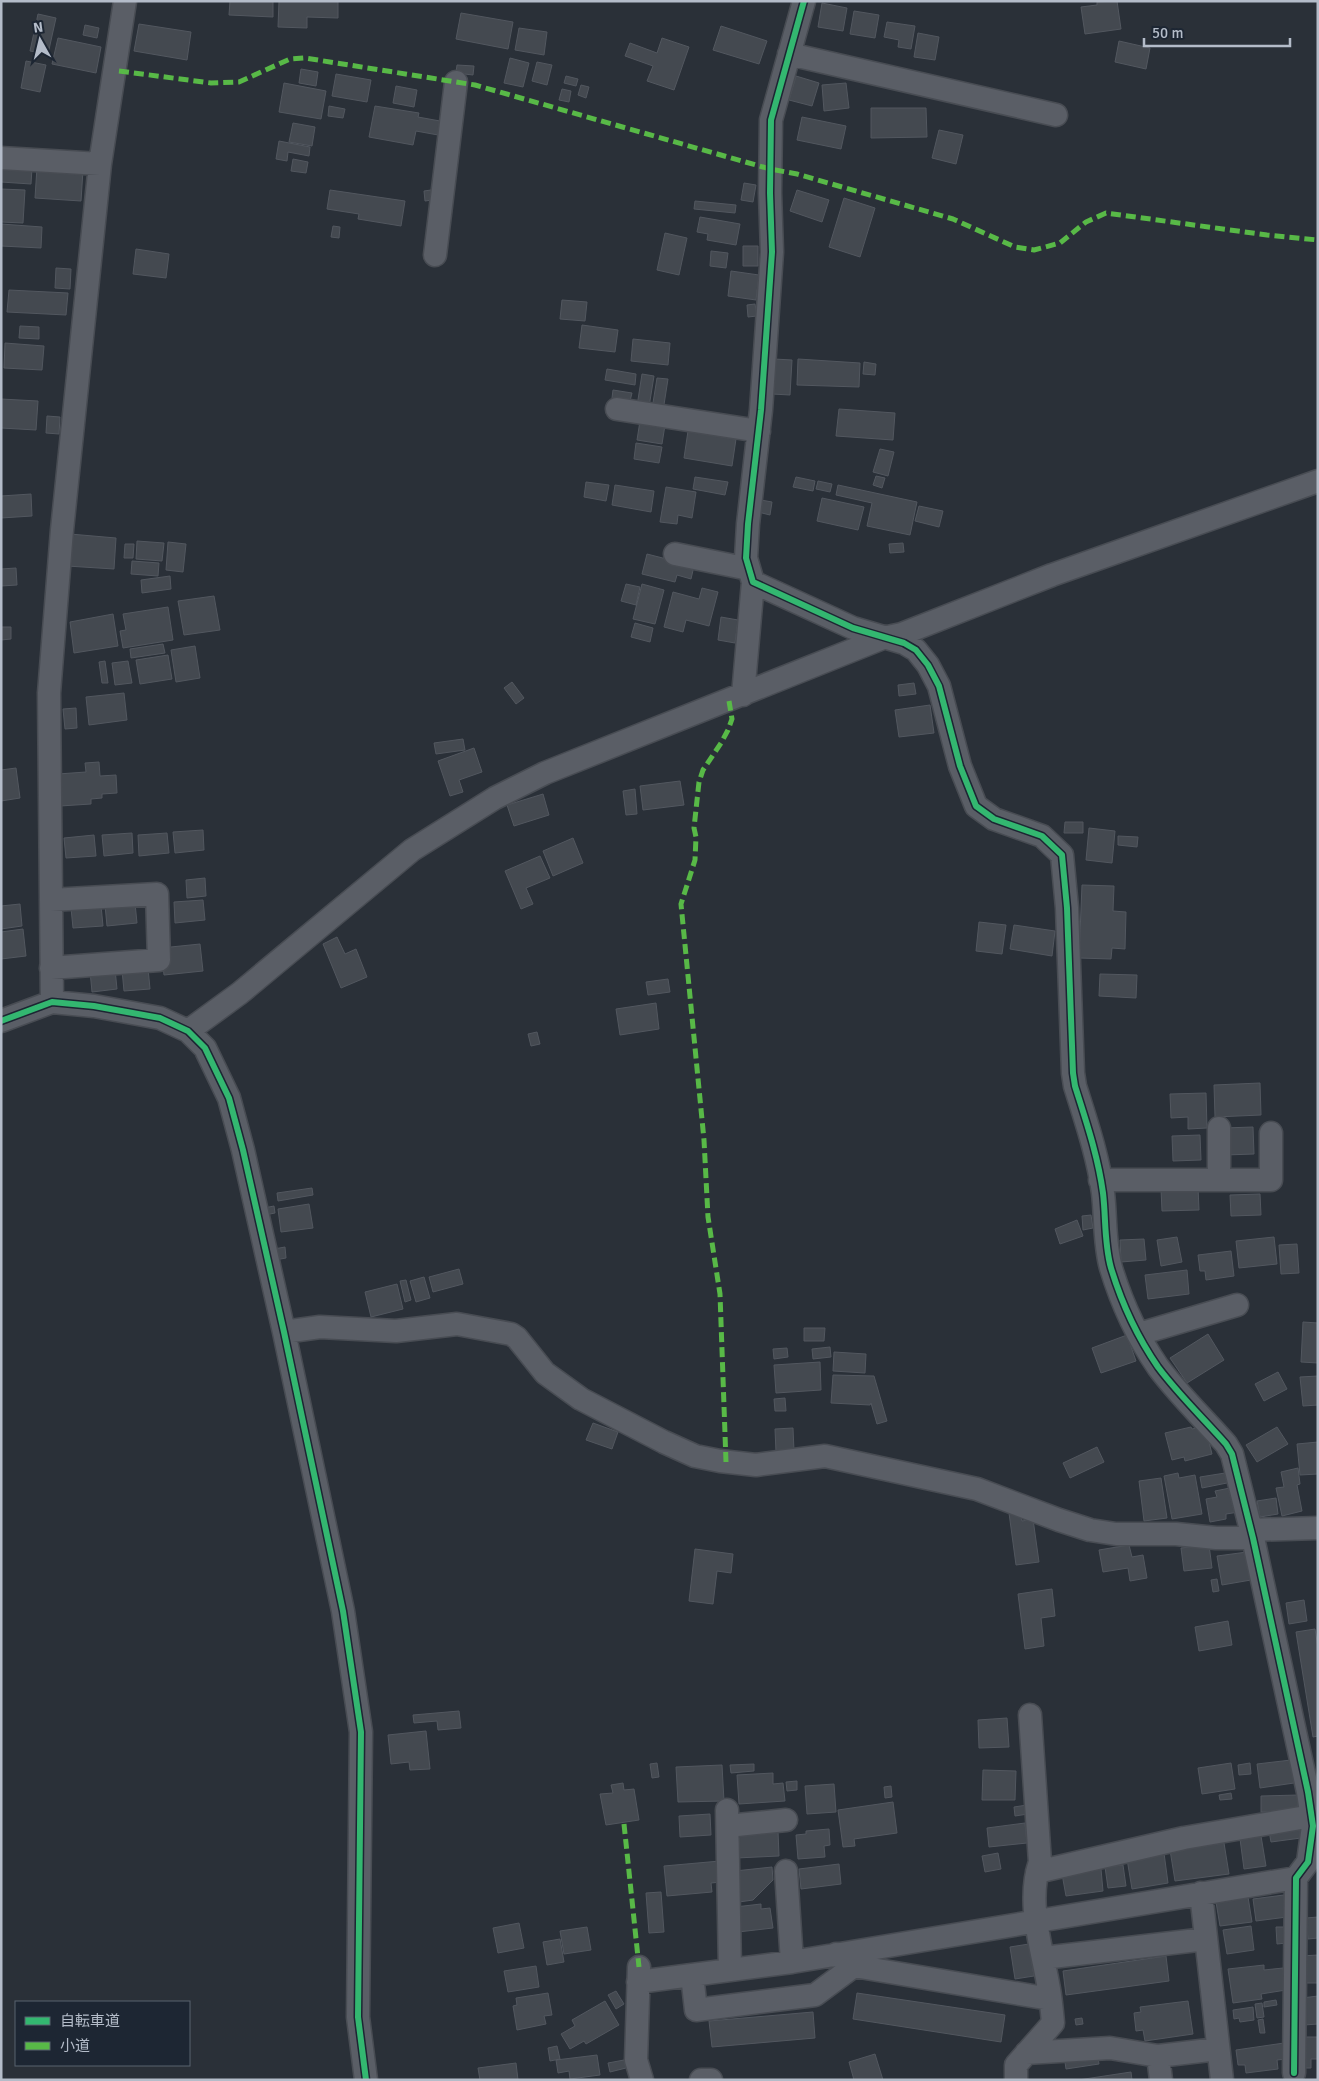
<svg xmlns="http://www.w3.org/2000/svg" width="1319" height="2081" viewBox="0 0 1319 2081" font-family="Signika,'Noto Sans JP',sans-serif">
<rect width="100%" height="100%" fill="#2a3038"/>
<path fill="#444950" stroke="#52575f" d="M230 1H273V17L229 15Z
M279 1H338V18L307 17V28L278 27Z
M1117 1 1121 29 1085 34 1081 7 1097 5V2Z
M822 3 847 8 843 31 818 27Z
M854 11 879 15 875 38 850 34Z
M461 13 513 22 508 49 456 39Z
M38 14 56 18 48 54 30 51Z
M887 22 915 26 911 49 898 47 899 40 884 37Z
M139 24 191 32 187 60 134 51Z
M85 25 99 28 97 38 83 35Z
M721 26 767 41 759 64 713 50Z
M519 28 547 32 544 55 515 50Z
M918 33 939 37 935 60 914 57Z
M58 38 101 47 96 73 52 64Z
M662 38 689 47 674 90 647 81 653 66 625 56 630 43 657 53Z
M1119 41 1150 48 1146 69 1115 62Z
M510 58 529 63 523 87 504 83Z
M26 61 46 65 40 92 21 88Z
M537 62 552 65 547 85 532 81Z
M457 65 474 66 473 75 456 73Z
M301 69 318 72 316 86 299 83Z
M336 74 371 80 367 102 332 96Z
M566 76 578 79 576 86 564 83Z
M796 76 819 83 812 106 789 100Z
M284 83 326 91 321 119 279 112Z
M846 83 849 108 824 111 822 85Z
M581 85 589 87 586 98 578 95Z
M396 86 417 90 414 107 393 103Z
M562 89 571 91 569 102 559 100Z
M329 106 345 109 343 118 328 116Z
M375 106 419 113 418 117 440 121 438 135 416 131 413 145 369 137Z
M871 108H926L927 137 871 138Z
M802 117 846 126 841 149 797 140Z
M293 123 315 127 312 146 289 142Z
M939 130 963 135 956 164 932 158Z
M279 141 310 147 309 156 288 152 287 161 276 159Z
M293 159 308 162 306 173 291 171Z
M1 166 32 168 31 184 1 182Z
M37 167 83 170 81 201 35 198Z
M744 183 756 185 753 202 741 200Z
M1 189 25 190 23 223 1 222Z
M330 190 405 201 401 226 358 219 359 214 327 209Z
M431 190 432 200 425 201 424 191Z
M797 190 829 200 822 222 790 211Z
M844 198 875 208 860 257 829 247Z
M695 201 736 205 735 213 694 209Z
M700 217 740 224 736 245 707 240 708 234 697 232Z
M1 224 42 227 41 248 1 246Z
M333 226 340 227 339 238 331 237Z
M665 233 687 238 679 275 657 270Z
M743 246H758V266H743Z
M136 249 169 254 166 278 133 274Z
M711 251 728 253 726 268 710 266Z
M56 268 71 269 70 289 55 288Z
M731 271 759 275 756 300 728 296Z
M9 290 68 293 66 315 7 312Z
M562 300 587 302 585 321 560 319Z
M755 304 757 316 748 317 747 305Z
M582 325 618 330 615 352 579 348Z
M20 326 39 327V339L19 338Z
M633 339 670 343 668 365 631 361Z
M5 343 44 346 42 370 4 368Z
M774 359 792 360 790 395 772 394Z
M798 359 860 363 859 387 797 385Z
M864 362 876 364 875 375 863 374Z
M607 369 636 374 635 385 605 380Z
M642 374 654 376 649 407 637 406Z
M657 378 668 379 663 411 652 409Z
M613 390 632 393 630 401 612 398Z
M1 399 38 401 36 430 1 428Z
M839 409 895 413 893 440 836 436Z
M47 416 60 417 59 434 46 433Z
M640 421 665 425 662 444 637 440Z
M688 431 736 439 732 466 684 458Z
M636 443 662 447 659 463 634 459Z
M880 449 894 452 888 476 873 472Z
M876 476 885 478 882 488 873 485Z
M695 477 728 482 725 495 693 489Z
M796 477 815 481 813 491 793 487Z
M818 481 832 484 830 492 816 489Z
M586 482 609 485 606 501 584 497Z
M615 485 654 491 651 512 612 505Z
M838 485 917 502 910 535 867 526 872 503 836 495Z
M666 487 696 492 692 518 678 515 677 524 660 522Z
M31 494 32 516 1 518V496Z
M822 498 864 507 858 530 817 521Z
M761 500 772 502 770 515 758 512Z
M919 506 943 511 939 527 915 521Z
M70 534 116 538 114 569 67 566Z
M137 541 164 543 162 561 136 559Z
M168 542 186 544 183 572 166 570Z
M903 543 904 552 890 553 889 544Z
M125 544H134L133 558H124Z
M647 554 694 566 691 579 677 575 675 582 642 574Z
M132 561 159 563 158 576 131 574Z
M16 568 17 585 1 586V569Z
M170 576 171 589 142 593 141 580Z
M626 584 640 587 636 605 621 601Z
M642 584 664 590 655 624 633 619Z
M702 588 718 592 709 626 686 620 683 632 664 627 673 592 699 599Z
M214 596 220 630 184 635 178 601Z
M168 607 173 640 123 648 120 631 126 630 123 614Z
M113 614 118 646 74 653 70 622Z
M721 617 738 620 735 643 718 640Z
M635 623 653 628 650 642 631 637Z
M1 627H11V639L1 640Z
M163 644 165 653 131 658 130 649Z
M195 646 200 678 176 682 171 650Z
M168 655 172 679 140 684 136 660Z
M105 661 108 683H102L99 662Z
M128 661 132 683 115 685 112 663Z
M512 682 524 698 516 704 504 688Z
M914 683 916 694 899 696 898 685Z
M124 693 127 720 89 725 86 697Z
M930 705 934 733 899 737 895 710Z
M76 708 77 728 65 729 63 709Z
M463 739 465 750 436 754 434 743Z
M474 748 482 772 459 780 463 792 450 796 438 761Z
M99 762 100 776 116 775 117 793 102 794V798L91 799V804L60 806 58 774 86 772 85 763Z
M16 768 20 798 1 801V770Z
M680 781 684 805 643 810 640 786Z
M635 789 637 814 626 815 623 791Z
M543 794 549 815 514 826 507 805Z
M1065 822H1083V833H1064Z
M1089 828 1115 831 1112 863 1086 860Z
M203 830 204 850 175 853 173 832Z
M132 833 133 853 104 856 102 835Z
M167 833 169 853 139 856 138 835Z
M94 835 96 856 66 858 64 838Z
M1118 836 1138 837 1137 847 1118 845Z
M573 838 583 863 553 876 543 851Z
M540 856 550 878 526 888 533 904 521 909 505 871Z
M205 878 206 896 187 898 186 880Z
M1082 885 1114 886 1113 911 1126 912 1125 949 1112 948 1111 959 1079 958Z
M203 900 205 920 175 923 174 902Z
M135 903 137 923 107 926 105 905Z
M20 904 22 926 1 929V906Z
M101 905 103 926 73 928 71 908Z
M979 922 1006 925 1002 954 976 951Z
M1014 925 1055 931 1052 956 1010 949Z
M23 929 26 956 1 959V932Z
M337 937 345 954 356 949 367 977 341 988 323 944Z
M200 944 203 971 164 975 161 948Z
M148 968 150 989 124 991 122 970Z
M115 969 117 989 92 992 90 971Z
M1100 974 1137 975 1136 998 1099 996Z
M668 979 670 992 648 995 646 982Z
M656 1003 659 1029 620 1035 616 1009Z
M537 1032 540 1044 531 1046 528 1034Z
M1260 1083 1261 1115 1215 1117 1214 1085Z
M1206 1093 1207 1128 1188 1129V1117L1171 1118 1170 1094Z
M1253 1127 1254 1154 1225 1155 1224 1128Z
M1200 1135 1201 1160 1173 1161 1172 1136Z
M1198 1187 1199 1210 1162 1211 1161 1189Z
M312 1188 313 1195 278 1201 277 1193Z
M1260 1194 1261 1215 1231 1216 1230 1195Z
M309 1204 313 1228 281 1232 278 1209Z
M274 1206 275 1213 265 1215 264 1208Z
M1091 1215 1093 1228 1083 1230 1082 1216Z
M1077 1220 1083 1236 1060 1244 1055 1229Z
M1177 1237 1182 1262 1161 1266 1157 1240Z
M1274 1237 1277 1264 1239 1268 1236 1241Z
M1144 1239 1146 1260 1121 1262 1120 1240Z
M1297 1244 1299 1273 1281 1274 1279 1245Z
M285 1247 286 1258 275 1260 274 1249Z
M1231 1251 1234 1276 1206 1280 1205 1271H1200L1198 1255Z
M459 1269 463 1284 433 1292 429 1277Z
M1187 1270 1189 1294 1148 1299 1145 1275Z
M424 1277 430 1298 416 1302 410 1281Z
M406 1280 411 1300 405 1302 400 1281Z
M397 1284 403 1309 371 1317 365 1292Z
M1303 1322 1318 1323V1363L1301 1362Z
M804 1328H825L824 1341H804Z
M1208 1334 1224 1360 1187 1383 1170 1358Z
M1127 1335 1136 1361 1101 1373 1092 1348Z
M830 1347 831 1357 813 1359 812 1349Z
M787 1348 788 1357 774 1359 773 1349Z
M834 1352 866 1354 865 1373 833 1371Z
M820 1362 821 1390 776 1393 774 1365Z
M1278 1372 1287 1389 1264 1401 1255 1384Z
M833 1375 874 1376 887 1421 877 1424 871 1403 870 1405 831 1403Z
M1318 1376V1405L1303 1406 1300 1377Z
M785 1398 786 1411H775L774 1399Z
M593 1423 618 1432 612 1449 586 1440Z
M1205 1426 1212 1454 1185 1461 1184 1457 1172 1460 1165 1433 1191 1427 1192 1429Z
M1277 1427 1288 1444 1257 1462 1246 1445Z
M793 1428 794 1451 776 1452 775 1429Z
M1318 1442V1474L1300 1475 1297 1444Z
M1097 1447 1104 1462 1070 1478 1063 1463Z
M1298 1468 1300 1484 1297 1485 1302 1511 1282 1516 1276 1488 1284 1487 1281 1472Z
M1178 1473 1179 1478 1195 1475 1202 1514 1172 1519 1164 1476Z
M1225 1473 1227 1483 1202 1488 1200 1477Z
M1161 1478 1167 1518 1144 1521 1139 1481Z
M1235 1487 1239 1512 1226 1514V1519L1210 1522 1206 1499 1217 1497 1215 1491Z
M1276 1498 1278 1514 1260 1517 1257 1501Z
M1020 1512 1022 1521 1033 1519 1039 1562 1016 1565 1009 1513Z
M1129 1545 1132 1557 1143 1555 1147 1578 1130 1581 1128 1568 1103 1572 1099 1550Z
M1209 1545 1212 1568 1184 1571 1181 1548Z
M695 1549 733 1554 731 1573 717 1571 713 1604 689 1601Z
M1247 1552 1251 1580 1222 1585 1217 1556Z
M1217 1579 1219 1591 1213 1592 1211 1580Z
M1052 1589 1055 1616 1041 1618 1044 1646 1025 1649 1018 1594Z
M1304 1600 1307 1621 1289 1624 1286 1603Z
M1228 1621 1232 1645 1199 1651 1195 1627Z
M1315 1629 1318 1648V1736L1313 1737 1296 1632Z
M459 1711 461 1728 438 1730 437 1721 414 1723 413 1715Z
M1007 1718 1009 1747 979 1748 978 1720Z
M426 1731 430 1769 410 1770 409 1762 391 1764 388 1735Z
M1291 1760 1294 1783 1260 1788 1257 1764Z
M657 1763 659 1777 652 1778 650 1764Z
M1231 1763 1235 1789 1202 1794 1198 1768Z
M1250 1763 1251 1774 1239 1775 1238 1765Z
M754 1764V1771L731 1773 730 1765Z
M722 1765 724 1801 678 1802 676 1767Z
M983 1770 1016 1771 1015 1800H982Z
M773 1773V1784L783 1783 785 1801 739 1804 737 1775Z
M797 1781V1790L787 1791 786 1782Z
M623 1783 624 1790 634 1789 639 1820 606 1825 600 1794 613 1793 611 1785Z
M834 1784 836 1812 807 1814 805 1786Z
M891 1786 892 1797 885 1798 884 1787Z
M1231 1793 1232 1799 1220 1800 1219 1795Z
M1298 1795V1811L1261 1812V1796Z
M893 1802 897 1833 854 1839 855 1846 843 1847 838 1810Z
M1027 1805 1028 1814 1015 1816 1014 1807Z
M710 1814 711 1835 680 1837 679 1816Z
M1025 1823 1027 1843 989 1847 987 1828Z
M1300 1827 1301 1838 1271 1842 1269 1831Z
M829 1829 830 1845 824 1846 825 1857 798 1859 796 1835 806 1834V1831Z
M778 1831 779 1856 736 1858 735 1833Z
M1261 1836 1266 1866 1244 1869 1240 1839Z
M1224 1843 1229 1874 1175 1881 1170 1850Z
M998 1853 1001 1869 985 1872 982 1856Z
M1164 1853 1168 1883 1132 1889 1127 1859Z
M720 1861 721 1882 711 1883 712 1892 667 1896 664 1866Z
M839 1864 841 1884 801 1889 799 1869Z
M1123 1865 1126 1886 1108 1888 1105 1867Z
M772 1867 773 1880 753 1900 739 1902 735 1871Z
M1101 1869 1103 1891 1066 1896 1062 1874Z
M661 1892 664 1932 649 1933 646 1893Z
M1284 1895 1287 1917 1256 1921 1253 1899Z
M1248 1897 1252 1922 1220 1926 1216 1902Z
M761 1904V1909L770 1908 773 1928 738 1932 735 1907Z
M1318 1917V1938L1308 1939 1306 1918Z
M519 1923 524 1948 498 1953 493 1928Z
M1251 1926 1254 1950 1227 1954 1223 1930Z
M587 1927 591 1950 564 1954 560 1931Z
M1276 1927H1286L1287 1943 1277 1944Z
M560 1939 564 1962 547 1965 543 1942Z
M1029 1944 1034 1976 1015 1979 1010 1947Z
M1318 1955V1983H1302L1301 1956Z
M1166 1956 1169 1981 1066 1995 1063 1971Z
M1264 1965V1970L1283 1968 1286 1990 1261 1994 1262 1999 1233 2003 1228 1969Z
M536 1966 539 1987 508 1992 504 1971Z
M616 1991 624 2004 616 2009 608 1995Z
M548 1993 552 2015 544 2016 546 2024 517 2030 513 2006 517 2005 516 1998Z
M857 1993 1005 2015 1001 2042 853 2019Z
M1318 1996V2024L1304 2025 1302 1998Z
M1276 2000 1277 2005 1264 2007V2002Z
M605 2001 619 2025 586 2044 584 2041 570 2049 561 2034 575 2026 572 2020Z
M1188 2001 1193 2034 1145 2041 1143 2030 1136 2031 1134 2013 1141 2012 1140 2007Z
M1262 2003 1264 2017 1257 2018 1255 2004Z
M1253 2007 1254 2020 1240 2022 1239 2018 1234 2019 1233 2010Z
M813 2012 815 2038 712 2047 709 2021Z
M1082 2018 1083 2024 1076 2025 1075 2019Z
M1263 2019 1265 2033H1260L1258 2020Z
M1303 2037H1318V2059H1311V2068H1302Z
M1284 2043 1286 2059 1277 2060 1278 2069 1246 2073 1245 2065H1238L1236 2050Z
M557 2046 560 2059 550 2061 548 2048Z
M875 2054 883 2080H854L849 2062Z
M597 2055 600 2075 570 2079 569 2071 558 2073 556 2060Z
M1098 2058 1099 2064 1066 2069 1065 2062Z
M624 2060 626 2068 610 2072 608 2063Z
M516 2063 518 2080H480L478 2068Z
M1131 2072 1132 2080H1078Z"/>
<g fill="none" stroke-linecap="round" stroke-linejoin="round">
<defs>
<path id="minor" d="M804 1 771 120 770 193 772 252 761 410 748 524 746 558 753 582 853 628 904 643 916 650 928 665 939 686 960 766 976 806 994 819 1042 836 1062 855 1067 908 1073 1073 1075 1086C1086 1121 1098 1156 1103 1193 1106 1218 1104 1243 1111 1268 1121 1301 1138 1338 1158 1367 1178 1394 1204 1419 1226 1444L1232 1454 1253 1538 1308 1792 1313 1826 1308 1862 1296 1878 1294 2073
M789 54 1056 115
M1 158 100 164
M435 255 456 82
M617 409 759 431
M675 554 749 569
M743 695 753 582
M51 900 157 894 159 960 51 968
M52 1002 49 693 62 530 100 164 125 1
M1 1021 52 1002 94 1006 160 1018 188 1031 205 1048 229 1098 243 1150 284 1332 343 1611 361 1732 358 2017 366 2080
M188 1031 240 993 412 850 495 798 545 773 883 638 902 634 1052 575 1318 481
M1100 1180H1271V1133
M1219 1180V1128
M284 1332 320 1327 396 1331 457 1324 511 1334 517 1338 545 1373 581 1399 664 1442 695 1456 720 1461 756 1465 825 1456 977 1489 1059 1520 1090 1530 1116 1534H1176L1216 1538H1253
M1139 1334 1237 1305
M1250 1530 1318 1528
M727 1810 730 1970
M728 1826 786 1820
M786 1871 792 1962
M1037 1872 1184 1838 1312 1816
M1201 1893 1222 2080
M836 1954 854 1966 1050 1999
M1043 1958 1206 1939
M639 1967 636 2060 642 2080
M692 1975 696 2010 815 1995 854 1966
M638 1982 792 1962 1296 1878
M1026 2053 1110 2048 1158 2056 1218 2049
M1158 2056 1161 2080
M701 2080H711
M1016 2080V2065L1053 2023C1052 2012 1051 2000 1049 1989 1042 1948 1026 1902 1040 1862L1030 1715"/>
</defs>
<use href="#minor" stroke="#484c53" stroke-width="25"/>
<use href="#minor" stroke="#5a5e66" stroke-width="22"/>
<path stroke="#58b947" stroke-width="5" stroke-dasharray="10 5" stroke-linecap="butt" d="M119 71 211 83 239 82 290 59 305 58 475 85 770 169 797 174 953 219 1015 247 1034 250 1060 243 1086 222 1106 213 1267 235 1318 240
M726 1462 720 1294 708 1217 704 1140 681 904 695 860 696 837 694 828 699 782 703 770 721 743 728 730 732 719 729 701
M624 1824 639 1967"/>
<defs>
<path id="cycleway" d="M804 1 771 120 770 193 772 252 761 410 748 524 746 558 753 582 853 628 904 643 916 650 928 665 939 686 960 766 976 806 994 819 1042 836 1062 855 1067 908 1073 1073 1075 1086C1086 1121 1098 1156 1103 1193 1106 1218 1104 1243 1111 1268 1121 1301 1138 1338 1158 1367 1178 1394 1204 1419 1226 1444L1232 1454 1253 1538 1308 1792 1313 1826 1308 1862 1296 1878 1294 2073
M1 1021 52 1002 94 1006 160 1018 188 1031 205 1048 229 1098 243 1150 284 1332 343 1611 361 1732 358 2017 366 2080"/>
</defs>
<use href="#cycleway" stroke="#1d2633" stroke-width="9"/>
<use href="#cycleway" stroke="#33b770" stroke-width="6"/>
</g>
<rect width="1319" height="2081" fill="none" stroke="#b4bcc9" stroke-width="5"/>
<rect x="15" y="2001" width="175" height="65" fill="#1d2633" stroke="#59626f"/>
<rect x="25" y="2017" width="25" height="8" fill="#33b770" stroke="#59626f"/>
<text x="60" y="2026" font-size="15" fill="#b4bcc9">自転車道</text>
<rect x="25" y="2042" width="25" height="8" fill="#58b947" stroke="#59626f"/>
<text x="60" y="2051" font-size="15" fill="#b4bcc9">小道</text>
<g transform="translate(40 40) rotate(352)" stroke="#1d2633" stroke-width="4" paint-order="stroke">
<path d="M0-4L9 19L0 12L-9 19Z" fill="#b4bcc9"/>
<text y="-8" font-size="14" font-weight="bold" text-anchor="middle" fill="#b4bcc9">N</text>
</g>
<path d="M1144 38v8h146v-8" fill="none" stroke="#b4bcc9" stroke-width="2.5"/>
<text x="1152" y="38" font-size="15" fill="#b4bcc9" stroke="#1d2633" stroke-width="4" paint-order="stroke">50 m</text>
</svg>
